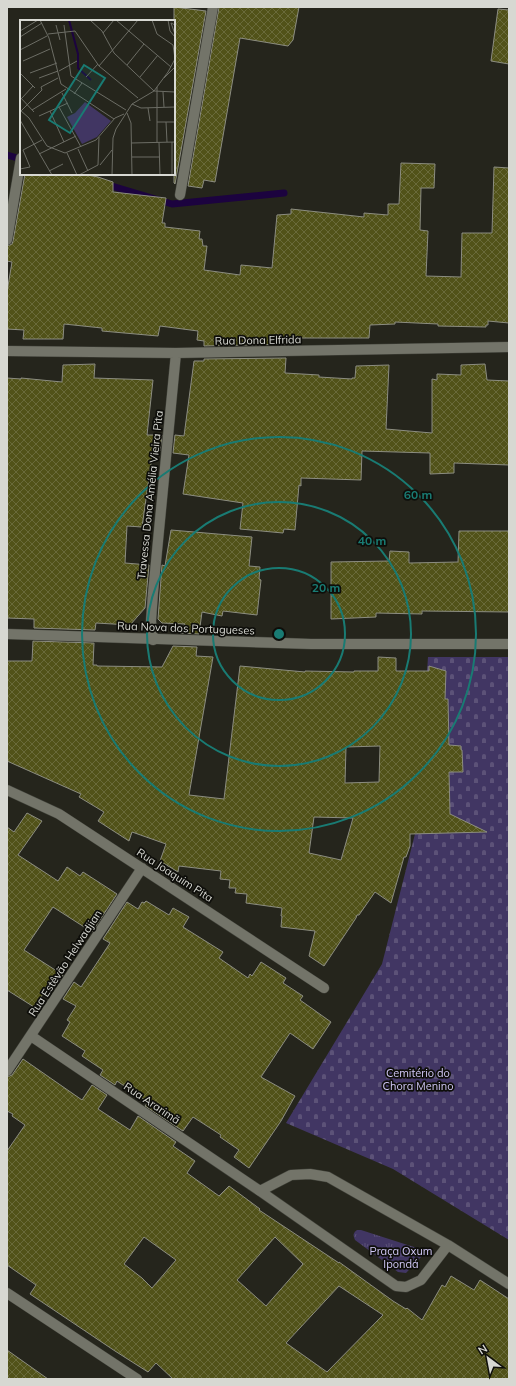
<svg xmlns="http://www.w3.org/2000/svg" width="516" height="1386" viewBox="0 0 516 1386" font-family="Mulish,sans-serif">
<defs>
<pattern id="cemetery-stones" width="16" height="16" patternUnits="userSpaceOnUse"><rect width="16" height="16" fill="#413663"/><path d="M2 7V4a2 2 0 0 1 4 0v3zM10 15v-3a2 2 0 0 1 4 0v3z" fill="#5c5278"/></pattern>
<pattern id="park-tufts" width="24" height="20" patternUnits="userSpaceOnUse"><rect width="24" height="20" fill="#413663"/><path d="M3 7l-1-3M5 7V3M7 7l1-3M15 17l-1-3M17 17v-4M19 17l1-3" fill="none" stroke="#5c5278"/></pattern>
<pattern id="building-cross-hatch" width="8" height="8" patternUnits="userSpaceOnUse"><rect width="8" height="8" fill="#515219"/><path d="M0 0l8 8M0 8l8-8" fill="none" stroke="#696a3a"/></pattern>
</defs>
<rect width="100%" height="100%" fill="#25251c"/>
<path fill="url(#cemetery-stones)" d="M428 657H509V1240L393 1169 286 1123 382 964 417 826Z"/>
<path fill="url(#park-tufts)" d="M357 1230H361L417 1248 421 1252 422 1256 406 1273 398 1272 355 1240C353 1235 353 1233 357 1230Z"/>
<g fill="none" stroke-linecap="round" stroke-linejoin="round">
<path stroke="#1c033f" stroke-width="7" d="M7 155 21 159
M105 184 172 204 284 193"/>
</g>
<path fill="url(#building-cross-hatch)" stroke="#8c8d81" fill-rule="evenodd" d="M174 7 206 11 175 184 174 183Z
M219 7H299L293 40 288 46 240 38 215 182 204 180 202 188 188 186Z
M498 9 509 10V64L491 61Z
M401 163 435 164 434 188H421L420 230 428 231 426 276 461 277 462 233H492L494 167 509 168V323L488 321V325H486V327L438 326V324L395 322V324L370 325 369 338H298L288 339V344L204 346V341L197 340 198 331 160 326 158 336 102 331V328L64 324 63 339H23L24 330 7 329V292L12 262 7 261V246L12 244 13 241 25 174H82L98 177 113 182V192L166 198 162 223H165V227L200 231 199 239H202L203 246H207L204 270 240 275 241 265 272 268 277 215 291 214V209L364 217V213L388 215V204H399Z
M286 358 285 373 319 375V377L352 379V378H355L356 366 389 365 386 429 432 433V379L437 380V374L461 375V365L485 364 487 380 509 381V465L454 463V473L430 474V453L362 451 361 480 301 478V486L299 485 295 530 284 529 283 533 240 529 243 503 183 494 189 455 173 453 175 435 184 436 194 361H204V359Z
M95 364 94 378 153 380 147 435H162L160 451 153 450 142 527 127 526 125 563 149 565 145 608 130 625 96 623 95 630 34 628V619L7 618V378L21 379V378L62 382 63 365Z
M171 530 252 537 249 566 260 567 259 579 261 580 257 615 223 611 222 616 202 612 199 634 180 633 185 624 162 623 158 619 162 565 165 566Z
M459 531H509V612L422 611V614L376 613V617L331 619V562L389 561 390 551 409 552V563L458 562Z
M33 641 94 643 93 665H97V666L162 667 173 646 197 647 196 656 213 657 189 795 224 799 240 666 305 672V671L354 672V671H378V657L396 658V671H429V666L446 671 445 699H448L449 745 461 746V750H462L463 772H449L450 814 487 832 410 834V846L406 857H404L391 903 375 892 359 915H357L356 918 324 966 309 956 315 931 281 927 282 916H281L282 908 246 903 247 894 235 893 236 888H229L230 880 220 879 221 871 179 866 178 872 160 861 166 844 132 832 129 841 98 821 104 812 79 797 81 794 7 761V661H32ZM380 746 379 782 345 783 346 747ZM314 817 353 818 341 860 309 853Z
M27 813 42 821 18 855 58 881 67 867 80 876 83 872 117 894 92 932 53 907 24 950 63 975 51 992 46 990 34 1007 7 990V827L14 832Z
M146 901 169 915 173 908 189 917 183 927 223 952 219 958 248 978 250 974 252 976 261 962 286 978 283 983 303 996 300 1000 331 1022 313 1049 290 1033 261 1077 295 1096 281 1121 249 1168 234 1157 239 1150 220 1137 221 1135 193 1117 183 1131 145 1106 148 1102 117 1081 115 1085 100 1075 103 1070 82 1056 85 1051 62 1036 70 1022 67 1020 76 1006 63 999 74 982 81 987 110 943 103 939 127 902 138 909 142 902 144 903Z
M23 1059 82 1100 92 1085 107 1095 98 1109 130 1130 138 1116 176 1142 173 1146 195 1161 187 1173 219 1196 229 1186 260 1209 259 1210 339 1263V1262L393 1301 406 1309 407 1308 422 1320 442 1285 445 1287 451 1276 474 1290 480 1280 509 1299V1379H173L156 1363 148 1372 115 1351 30 1294 36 1285 7 1265V1151L25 1125 12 1116 13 1114 7 1111V1077L12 1075ZM144 1237 176 1260 152 1288 142 1278 124 1264ZM275 1237 303 1264 266 1306 237 1280ZM339 1286 383 1315 327 1372 286 1343Z
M7 1350 48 1379H7Z"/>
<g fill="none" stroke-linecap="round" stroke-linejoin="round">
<defs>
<path id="minor" d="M180 195 213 7
M7 240 21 158
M7 351 176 353 509 347
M153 640 151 621 153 593 176 353
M7 790 59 814 324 988
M31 1036 260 1191 291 1175 310 1174 328 1177 448 1245 509 1284
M7 1071 142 868
M260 1191 396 1286 406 1287 421 1280 448 1245
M7 1293 137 1379"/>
<path id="tertiary" d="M7 634 311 644H509"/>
</defs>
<use href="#minor" stroke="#42433b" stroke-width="11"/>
<use href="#tertiary" stroke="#42433b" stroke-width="11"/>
<use href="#minor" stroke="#737469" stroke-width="10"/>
<use href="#tertiary" stroke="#737469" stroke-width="10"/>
</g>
<g fill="none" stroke="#197b73" stroke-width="2">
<circle cx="279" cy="634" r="66"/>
<circle cx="279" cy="634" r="132"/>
<circle cx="279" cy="634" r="197"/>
</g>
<g text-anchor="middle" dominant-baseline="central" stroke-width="3.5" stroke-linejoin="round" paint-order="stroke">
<g font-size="11" fill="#d7d8d2" stroke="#0e0e0a">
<text transform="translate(258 340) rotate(-1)">Rua Dona Elfrida</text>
<text transform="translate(150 495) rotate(-84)">Travessa Dona Amélia Vieira Pita</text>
<text transform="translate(186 628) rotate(2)">Rua Nova dos Portugueses</text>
<text transform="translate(175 875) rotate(33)">Rua Joaquim Pita</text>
<text transform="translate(65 963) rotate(-57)">Rua Estêvão Helwadjian</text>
<text transform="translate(152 1103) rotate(34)">Rua Ararimã</text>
</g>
<g font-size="11" fill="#d0c7f5" stroke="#0e0e0a">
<text x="418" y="1073">Cemitério do<tspan x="418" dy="13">Chora Menino</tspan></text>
<text x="401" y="1251">Praça Oxum<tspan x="401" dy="13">Ipondá</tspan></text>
</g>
</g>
<g transform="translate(20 20)">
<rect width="155" height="155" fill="#25251c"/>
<path d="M65 82 91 101 77 117 62 124 47 97 55 93Z" fill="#413663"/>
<path fill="none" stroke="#1c033f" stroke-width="2" d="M49 0 58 34V48L71 60"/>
<path fill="none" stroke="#6c6d65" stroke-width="1" d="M20 0 29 18 41 64 94 99M70 0 82 11 94 33 134 71 155 72M96 0 151 47M132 0 137 14 153 25M148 0 150 11 155 17M36 5 40 20M44 5 51 56 106 90M155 5 151 3 155 14M0 11 18 0M83 13 94 0M28 14 55 11 79 46 118 78M0 17 22 3M0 30 27 16M3 41 30 29M107 45 124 24M79 46 118 0M39 51 57 41M0 53 15 68M10 53 37 43M66 57 78 44M120 57 138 35M19 58 38 51M144 58 155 47M143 72 144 87M42 73 52 93M54 74 62 63M0 77 14 92M2 78 13 66M112 84 121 88 155 87M39 87 61 127M128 88 130 101M0 90 9 98 27 126 45 133 76 120 95 98 104 94M12 90 46 69M1 91 22 70 21 67 38 58M30 91 44 122M107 93 111 103 112 155M19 96 48 83M0 100 32 155M137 102H155M146 102 147 122M139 122 140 155M152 122V155M111 123 155 122M137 123V67M58 129 68 151M47 133 57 155M19 134 56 116M112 137H140M78 145 79 117M80 145 92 130M0 149 10 147 3 130 22 120M29 151 43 144M59 155 78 145M92 155 93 118 96 109 112 84 134 71 148 52 155 39 153 25"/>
<path fill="#197b73" fill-opacity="0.15" stroke="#197b73" stroke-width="2" d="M64 45 85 58 50 113 29 100Z"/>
<rect width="155" height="155" fill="none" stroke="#d7d8d2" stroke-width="2"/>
</g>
<circle cx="279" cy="634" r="6" fill="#197b73" stroke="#0e0e0a" stroke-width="2"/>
<g font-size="12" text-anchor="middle" font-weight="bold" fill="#197b73" stroke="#0e0e0a" stroke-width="3.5" stroke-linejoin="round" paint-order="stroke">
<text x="418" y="499">60 m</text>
<text x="372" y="545">40 m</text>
<text x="326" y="592">20 m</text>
</g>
<rect width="516" height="1386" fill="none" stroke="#d7d8d2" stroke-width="16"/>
<g transform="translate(488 1358) rotate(328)" stroke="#0e0e0a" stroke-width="3" paint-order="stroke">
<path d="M0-3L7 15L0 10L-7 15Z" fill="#d7d8d2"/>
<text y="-6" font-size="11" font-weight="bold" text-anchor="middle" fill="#d7d8d2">N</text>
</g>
</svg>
